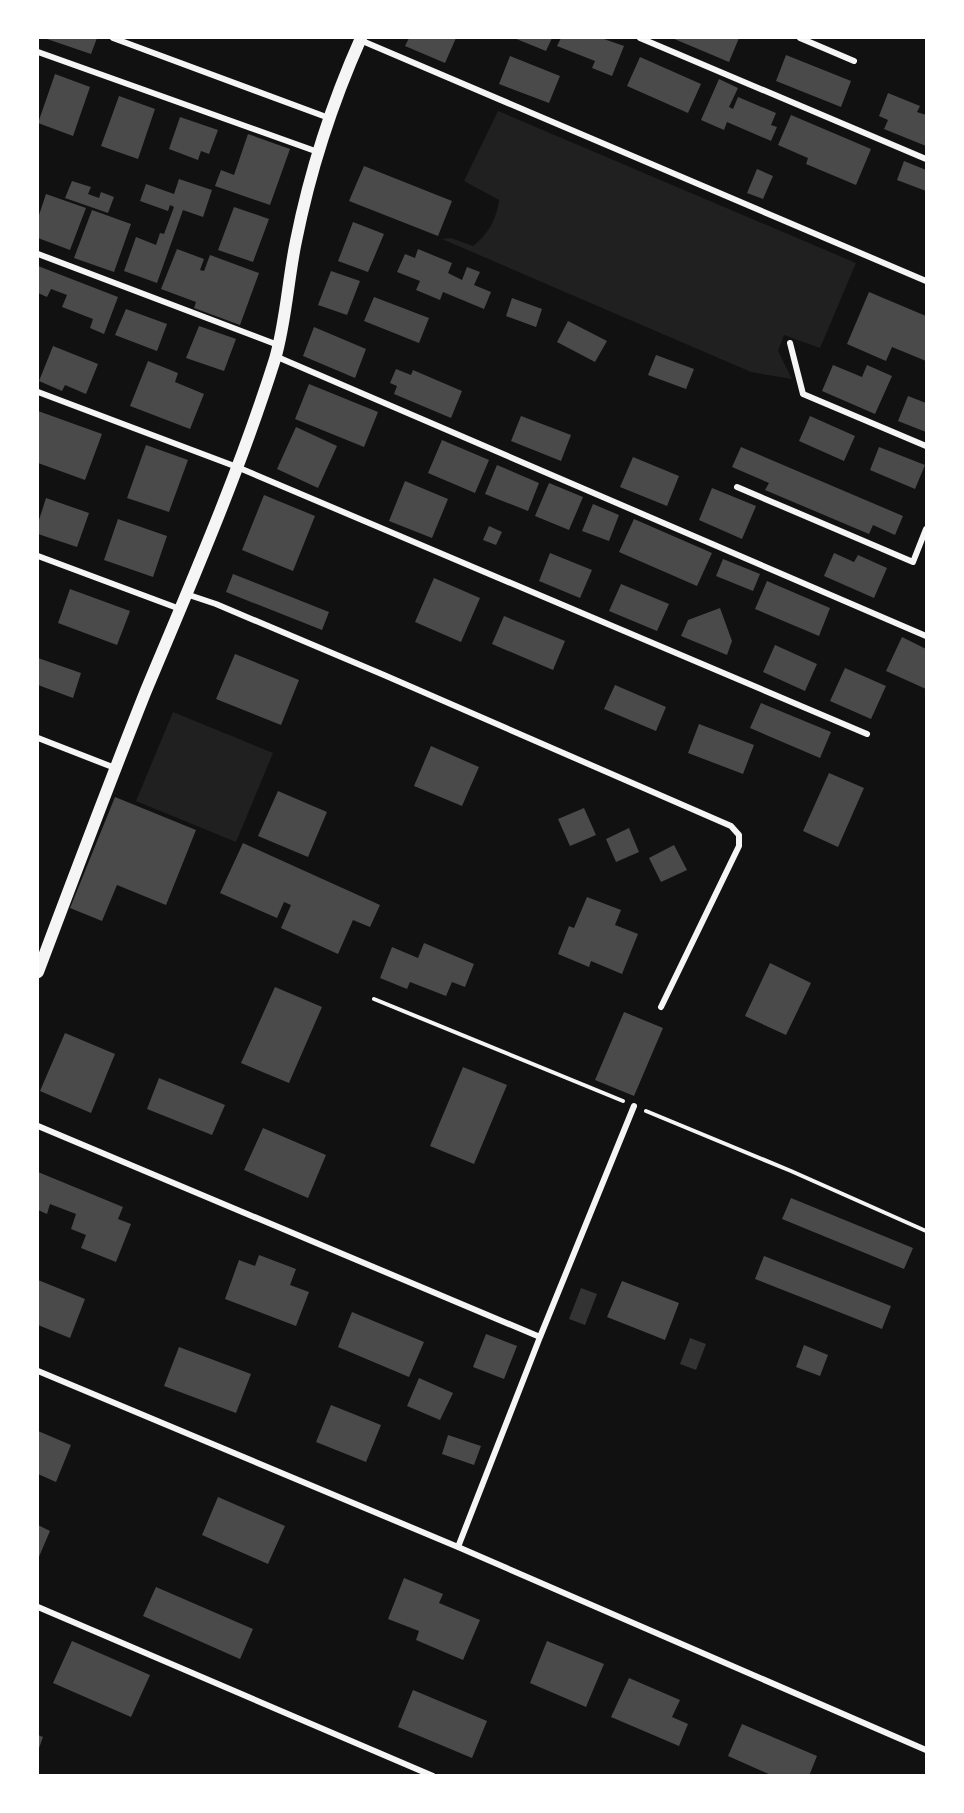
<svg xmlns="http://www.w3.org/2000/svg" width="964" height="1813" viewBox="0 0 964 1813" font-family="'Exo 2',sans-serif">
<rect width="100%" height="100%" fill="#111"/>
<path fill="#202020" d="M498 111 856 263 820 348 784 335 778 351 792 379 751 372 442 239 451 238 473 246C488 235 497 218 499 200L464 181Z
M173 712 273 753 236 842 136 801Z"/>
<path fill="#333" d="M581 1288 597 1294 585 1325 569 1319Z
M690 1338 706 1344 696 1370 680 1364Z"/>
<path fill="#4a4a4a" d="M44 38H97L91 54Z
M409 38H456L445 63 405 46Z
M514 38H552L546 51Z
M561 38H601L624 46 612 76 592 68 595 61 557 46Z
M672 38H739L729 62Z
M786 55 851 81 841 107 776 81Z
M510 56 560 76 549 103 499 84Z
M640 57 701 84 688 113 627 86Z
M55 74 90 87 73 136 38 123Z
M719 79 738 88 729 107 733 109 738 97 776 113 771 125 777 127 771 141 727 122 724 130 701 120Z
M888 93 920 106 917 112 926 115V146L884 129 888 120 879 116Z
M119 96 155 109 138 159 101 146Z
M791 115 871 149 856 185 806 164 808 158 778 145Z
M180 117 218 130 209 154 201 151 198 160 169 149Z
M248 134 290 149 270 205 215 186 221 170 234 175Z
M904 161 926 170V191L897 180Z
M364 166 452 201 438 236 349 201Z
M757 169 773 176 763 199 747 193Z
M179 179 212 190 203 217 183 210 157 283 124 271 136 237 156 245 160 233 164 234 174 207 170 205 168 211 140 201 146 184 174 194Z
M72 181 91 187 88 194 99 198 101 192 114 197 108 213 65 198Z
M46 194 86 208 70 250 38 238V218Z
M234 207 269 219 253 262 218 250Z
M92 210 131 224 114 272 74 258Z
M353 222 384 234 368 272 338 261Z
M177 249 204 259 200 270 204 271 210 255 259 273 240 325 194 308 196 302 161 289Z
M418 249 452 263 448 273 462 280 467 267 480 272 474 285 491 292 484 309 443 292 440 300 416 290 420 281 397 272 405 254 415 258Z
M38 266 118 297 104 334 90 328 93 319 62 307 67 295 51 289 47 297 38 293Z
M331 271 360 281 347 315 318 305Z
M869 292 926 316V361L892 347 886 361 847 344Z
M374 297 429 318 419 343 364 321Z
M512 298 542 309 536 327 506 316Z
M126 309 167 324 157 351 115 335Z
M568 321 607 341 595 362 557 342Z
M199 326 236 339 224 371 186 358Z
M314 327 366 349 355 378 303 356Z
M53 346 98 364 86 394 65 385 62 391 39 381Z
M656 355 694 369 686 389 648 375Z
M148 361 178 373 175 382 204 394 190 429 130 406Z
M833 365 862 377 867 365 892 376 875 414 822 391Z
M396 369 411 375 413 370 462 391 451 418 394 394 397 386 390 383Z
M309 384 378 412 364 447 295 419Z
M908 396 926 403V432L898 421Z
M38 411 102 434 85 480 38 463Z
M521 416 571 435 561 461 511 441Z
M810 416 855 436 844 461 799 441Z
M296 427 337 446 318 488 277 469Z
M442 440 489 460 475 493 428 473Z
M146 445 188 460 169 512 127 498Z
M741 447 903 516 895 535 873 525 869 534 765 490 769 483 732 467Z
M879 447 925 465 915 489 870 470Z
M633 457 679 476 667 506 620 487Z
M497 465 539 483 528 511 485 494Z
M405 481 448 499 432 538 389 521Z
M549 483 583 497 569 530 535 516Z
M712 488 756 506 742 539 699 520Z
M264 495 315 516 293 571 242 550Z
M46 498 89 513 77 547 38 534V523Z
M593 504 619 515 609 541 582 531Z
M118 519 167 536 153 577 104 560Z
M634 519 712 553 697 586 619 552Z
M489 526 502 532 496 545 483 540Z
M550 553 592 570 580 598 539 581Z
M834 553 854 562 858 555 887 568 874 598 824 576Z
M723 559 760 574 753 591 716 576Z
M233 574 329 612 322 630 226 592Z
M434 578 480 598 461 642 415 622Z
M767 581 830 608 819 636 755 609Z
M621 584 669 604 657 631 609 611Z
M70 589 130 611 117 645 58 623Z
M720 608 732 641 727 655 681 636 688 620Z
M504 616 565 641 553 670 492 644Z
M902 637 926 649V689L886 671Z
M775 645 817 664 805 691 763 672Z
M235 654 299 680 281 725 216 699Z
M38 658 81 673 73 698 38 685Z
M845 668 886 686 871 719 830 701Z
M615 685 666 707 656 731 604 709Z
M761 703 831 732 820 758 750 728Z
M699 724 754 745 743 774 688 753Z
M431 746 479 767 462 806 414 786Z
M829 773 864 788 838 847 803 831Z
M278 791 327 812 308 857 258 836Z
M115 797 196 830 166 905 117 885 102 921 70 908Z
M584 808 596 835 570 846 558 819Z
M629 828 639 852 616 862 606 839Z
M243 843 380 905 370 927 353 920 338 954 281 928 291 905 284 902 277 918 220 893Z
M674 845 687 870 661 882 649 858Z
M587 897 621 910 615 925 638 934 622 974 591 961 589 967 558 954 569 926 574 928Z
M424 943 474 964 465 987 452 982 446 996 410 982 407 989 380 978 392 947 418 958Z
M770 963 811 983 786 1035 745 1016Z
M275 987 322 1007 289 1083 241 1063Z
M624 1012 663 1028 634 1096 595 1080Z
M65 1033 115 1054 91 1113 40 1091Z
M463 1067 507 1085 474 1164 430 1146Z
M159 1078 225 1105 212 1135 147 1109Z
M263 1128 326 1155 308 1198 244 1170Z
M38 1172 123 1207 118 1219 131 1224 116 1262 81 1248 86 1235 71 1229 76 1214 50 1204 47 1214 38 1210Z
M791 1198 913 1248 904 1269 782 1219Z
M259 1255 296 1269 290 1285 309 1292 296 1326 225 1299 239 1260 255 1266Z
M764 1256 891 1306 882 1329 755 1279Z
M38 1280 85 1299 70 1338 38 1325Z
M622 1281 679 1303 665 1340 607 1317Z
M352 1312 424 1342 409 1377 338 1347Z
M486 1334 517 1346 504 1379 473 1367Z
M804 1345 828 1355 820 1376 796 1367Z
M179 1347 251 1374 236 1413 164 1386Z
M419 1378 453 1393 440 1420 407 1406Z
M331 1405 381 1425 366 1462 316 1442Z
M38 1431 71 1445 56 1482 38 1474Z
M448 1435 481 1446 474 1465 442 1454Z
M218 1497 285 1526 268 1564 202 1535Z
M38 1525 50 1531 38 1559Z
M404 1578 443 1594 439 1603 480 1620 463 1660 416 1640 419 1631 388 1619Z
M156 1587 253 1629 240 1659 143 1616Z
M72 1641 150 1675 131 1717 53 1683Z
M547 1641 604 1664 586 1707 530 1683Z
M629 1678 680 1700 672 1717 688 1724 679 1746 611 1717Z
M413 1690 487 1721 472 1758 398 1727Z
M742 1724 817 1756 809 1776H773L728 1756Z
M38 1735 43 1737 38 1751Z"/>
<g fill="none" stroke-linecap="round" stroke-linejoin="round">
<path stroke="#f5f5f5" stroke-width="4" d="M374 999 623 1101
M646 1111 791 1171 926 1231"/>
<path stroke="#f5f5f5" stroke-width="6" d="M113 38 329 118
M640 38 926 159
M800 38 854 61
M360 40 926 281
M38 52 318 152
M38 254 278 345
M790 343 803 394 926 446
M275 356 926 636
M38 392 237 467 867 734
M737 487 913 562 926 529
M38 556 180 609
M186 594 216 604 384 675 731 826 739 835V846L661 1007
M38 738 115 768
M38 1126 540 1337 458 1547
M540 1337 634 1106
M38 1371 458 1547 926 1750
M38 1607 433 1776"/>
<path stroke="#f5f5f5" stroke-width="12" d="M38 972C73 879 108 786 145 693 191 583 239 473 275 359 286 322 288 279 296 241 310 171 332 103 361 38"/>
</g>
<rect width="964" height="1813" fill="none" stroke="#ffffff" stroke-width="78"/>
</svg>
